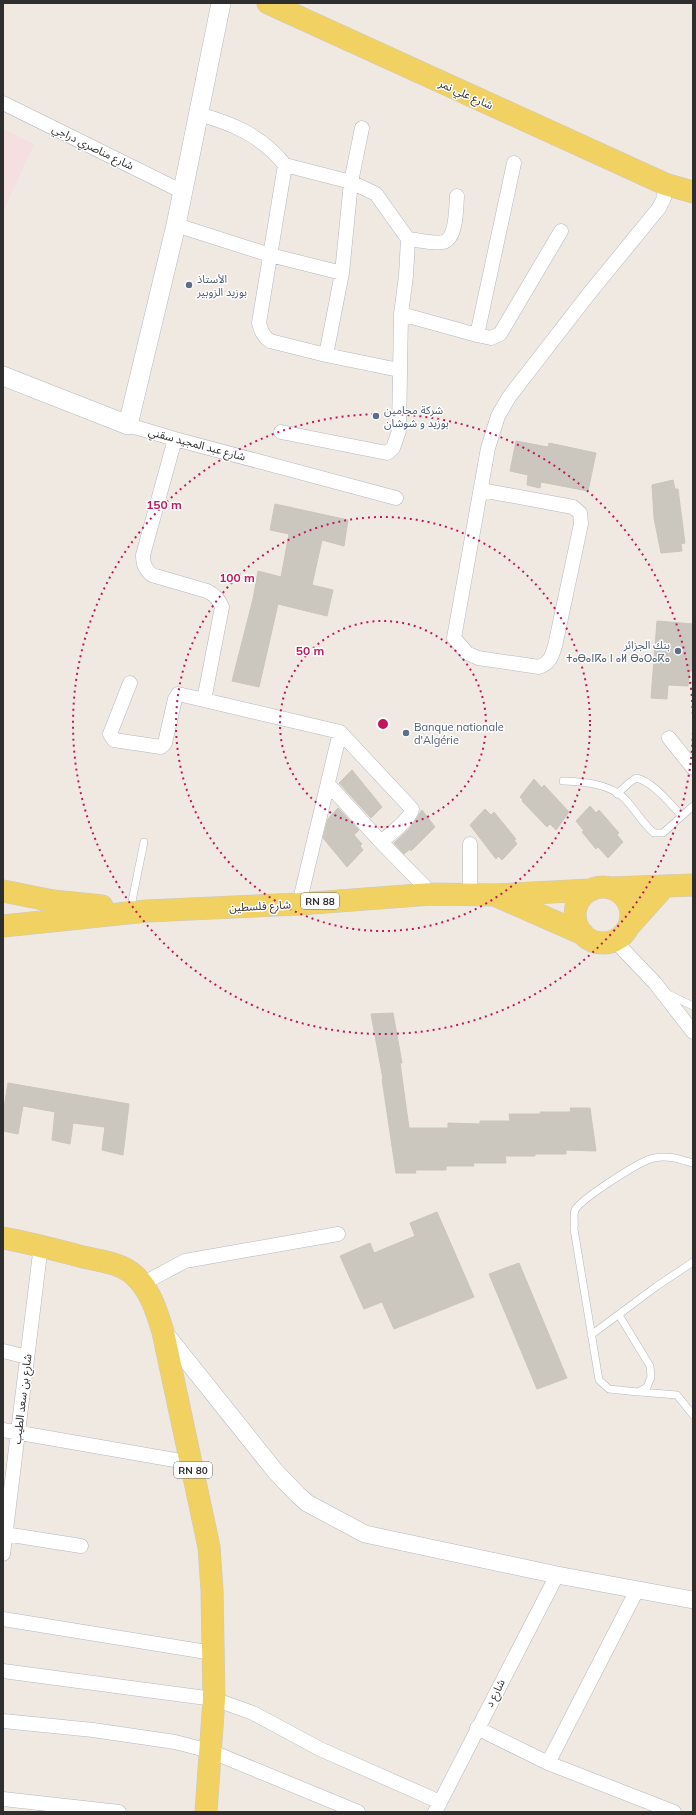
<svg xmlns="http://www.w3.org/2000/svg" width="696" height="1815" viewBox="0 0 696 1815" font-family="Mulish,'Noto Sans Arabic','Noto Sans Tifinagh',sans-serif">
<rect width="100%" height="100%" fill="#efe9e1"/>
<path fill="#f5dfe0" d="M3 129 34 144 3 212Z"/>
<path fill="#cbc7bf" stroke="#cbc5ba" d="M516 441 548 447 549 443 596 453 588 491 541 482 540 488 527 485 528 475 510 471Z
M673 480 675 489H678L685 543 681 544 682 551 661 553 654 518 652 485Z
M275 504 348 520 344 546 322 540 312 585 333 590 327 616 278 604 259 687 232 681 253 599 258 571 281 577 289 534 270 530Z
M657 621 693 624V671H690L688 686 668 685 667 699 651 698Z
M352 770 382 807 371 818 339 783Z
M534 779 542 788 544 785 569 812 556 830 550 824 547 827 522 801 523 800 520 797Z
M590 806 596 813 599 810 619 833 617 835 623 842 608 858 598 847 596 849 582 832 584 831 576 821Z
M338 808 359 830 354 835 362 844 360 846 363 850 347 867 323 838 328 819Z
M485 809 491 815 494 812 516 839 514 840 517 844 502 860 498 856 496 859 470 825Z
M422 810 435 827 411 851 410 849 404 854 394 843 410 828Z
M393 1013 402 1063H400L409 1128H448V1123L480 1124V1121H510L509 1114H541L540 1112H571L570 1108H590L596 1151 566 1150V1154H535V1156H505L506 1163H473L474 1166H446V1170H415L416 1173H396L382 1079H383L371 1014Z
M8 1083 129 1104 123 1155 102 1150 105 1127 73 1123 70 1144 52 1140 55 1112 23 1106 18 1134 3 1131V1114Z
M437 1212 474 1297 394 1329 382 1302 364 1309 340 1256 370 1243 374 1253 415 1236 410 1223Z
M519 1263 567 1378 537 1389 489 1274Z"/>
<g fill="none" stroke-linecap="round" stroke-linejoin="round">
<defs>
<path id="service" d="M563 781C583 782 608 783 624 798 635 809 642 823 654 833H663L693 806
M617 794 629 783 636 778C654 782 670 804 682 816
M130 911 144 842
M668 994 693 1006
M619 1315 650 1366 651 1377 647 1387 638 1392 609 1389 599 1380 574 1229C575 1224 573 1215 575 1210 581 1199 641 1160 654 1158 668 1155 679 1159 693 1163
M591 1335 657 1286 693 1262
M640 1392 677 1395 693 1415"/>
<path id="minor" d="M3 103 183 192
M198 114C232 123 262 136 285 165L259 323C261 331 263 336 270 341L326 355 342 273 351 182 362 128
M176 225 270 255 342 273
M408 239C419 240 433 244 443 242 457 239 456 207 457 196
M401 314 477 335 514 163
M477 335 491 338 500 334 561 231
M326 355 399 370
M128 425 175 439 396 498
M281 432 387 453 393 448 399 431 401 314 406 276 408 239 376 194 351 182 285 165
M175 439 143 555C143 564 145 569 152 575L207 591C215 595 219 599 222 607L204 700 340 732 412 809C411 819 389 835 381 842
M481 490 573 507 580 513 581 524 555 646C552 656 550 663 539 667L478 658 467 653 454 638 488 448 498 416 509 397 588 295 659 208 664 198 665 184
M130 683 110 734 114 740 161 747 165 743 175 699 178 694 204 700
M669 738 693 768
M328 784 381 842 432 894
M470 895V844
M299 904 340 732
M614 940 655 983 693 1032
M142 1284 185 1261 338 1234
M3 1351 27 1357
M3 1430 192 1463
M5 1534 81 1546
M3 1554 41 1245
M3 1619 213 1653
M3 1671 214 1699 253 1713 320 1749 440 1802
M3 1721 93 1730 175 1742 210 1751 358 1812
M477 1728 548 1763 674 1812
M548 1763 637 1590
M3 1799 119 1812
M435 1812 557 1575"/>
<path id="tertiary" d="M164 1332 275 1471 297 1494 307 1503 365 1534 557 1575 693 1600"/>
<path id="secondary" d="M3 376 128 425 176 225 221 3"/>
<path id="primary" d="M268 3 665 184 693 192
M575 915a28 28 0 1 1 56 0a28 28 0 1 1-56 0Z
M610 888 693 885
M3 891 53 901 102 906
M499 897 583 934
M3 926 147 911 299 904 432 894 494 895 591 890
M629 926 664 887
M3 1238C30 1243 57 1250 83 1257 101 1261 121 1263 134 1275 150 1289 157 1312 163 1332L209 1547 212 1590 214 1699 206 1812"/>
</defs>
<use href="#service" stroke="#b4b7c1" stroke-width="8"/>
<use href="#minor" stroke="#b4b7c1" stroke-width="15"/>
<use href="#tertiary" stroke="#b4b7c1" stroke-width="18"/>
<use href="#secondary" stroke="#b4b7c1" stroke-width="20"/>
<use href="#primary" stroke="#c9c9c9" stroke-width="23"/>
<use href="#service" stroke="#fff" stroke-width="7"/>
<use href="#minor" stroke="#fff" stroke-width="14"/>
<use href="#tertiary" stroke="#fff" stroke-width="17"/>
<use href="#secondary" stroke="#fff" stroke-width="19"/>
<use href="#primary" stroke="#f2d163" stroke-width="22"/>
</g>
<g fill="none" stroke="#c2185b" stroke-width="2" stroke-dasharray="2 4">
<circle cx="383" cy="724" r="103"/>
<circle cx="383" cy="724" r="207"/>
<path d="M693 727A310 310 0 1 1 693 721"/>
</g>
<g fill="#5c6f8a" stroke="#fff" stroke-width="1.5">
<circle cx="189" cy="285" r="4"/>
<circle cx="376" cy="416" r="4"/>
<circle cx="678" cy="651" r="4"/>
<circle cx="406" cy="733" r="4"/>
</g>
<g text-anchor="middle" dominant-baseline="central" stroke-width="3" stroke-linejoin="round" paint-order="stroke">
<g fill="#fff" stroke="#6d6d6d" stroke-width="1">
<rect x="301" y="893" width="38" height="16" rx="3"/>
<rect x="174" y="1462" width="38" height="16" rx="3"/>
</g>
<g font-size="10" font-weight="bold" fill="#2e2e2e">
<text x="320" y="901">RN 88</text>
<text x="193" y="1470">RN 80</text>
</g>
<g font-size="11" fill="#2e2e2e" stroke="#fff">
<text transform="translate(466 94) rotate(24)">شارع علي نمر</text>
<text transform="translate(93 147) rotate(26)">شارع مناصري دراجي</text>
<text transform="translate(197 444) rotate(15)">شارع عبد المجيد سقني</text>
<text transform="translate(260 906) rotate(-3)">شارع فلسطين</text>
<text transform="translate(22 1399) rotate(-83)">شارع بن سعد الطيب</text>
<text transform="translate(495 1693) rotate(-63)">شارع د</text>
</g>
<g font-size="11" fill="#4e5e75" stroke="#fff" text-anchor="start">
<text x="197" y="279">الأستاذ<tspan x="197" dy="13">بوزيد الزوبير</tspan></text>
<text x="384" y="410">شركة محامين<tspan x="384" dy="13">بوزيد و شوشان</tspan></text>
<text x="670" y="645" text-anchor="end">بنك الجزائر<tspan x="670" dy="13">ⵜⴰⴱⴰⵏⴽⴰ ⵏ ⴰⵍ ⴱⴰⵔⴰⴽⴰ</tspan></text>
<text x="414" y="727">Banque nationale<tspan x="414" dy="13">d'Algérie</tspan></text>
</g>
</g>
<circle cx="383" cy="724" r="6" fill="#c2185b" stroke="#fff" stroke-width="2"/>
<g font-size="12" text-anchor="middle" font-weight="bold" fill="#c2185b" stroke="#fff" stroke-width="3" stroke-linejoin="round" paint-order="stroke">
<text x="164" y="509">150 m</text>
<text x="237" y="582">100 m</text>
<text x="310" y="655">50 m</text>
</g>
<rect width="696" height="1815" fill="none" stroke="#2e2e2e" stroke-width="8"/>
</svg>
